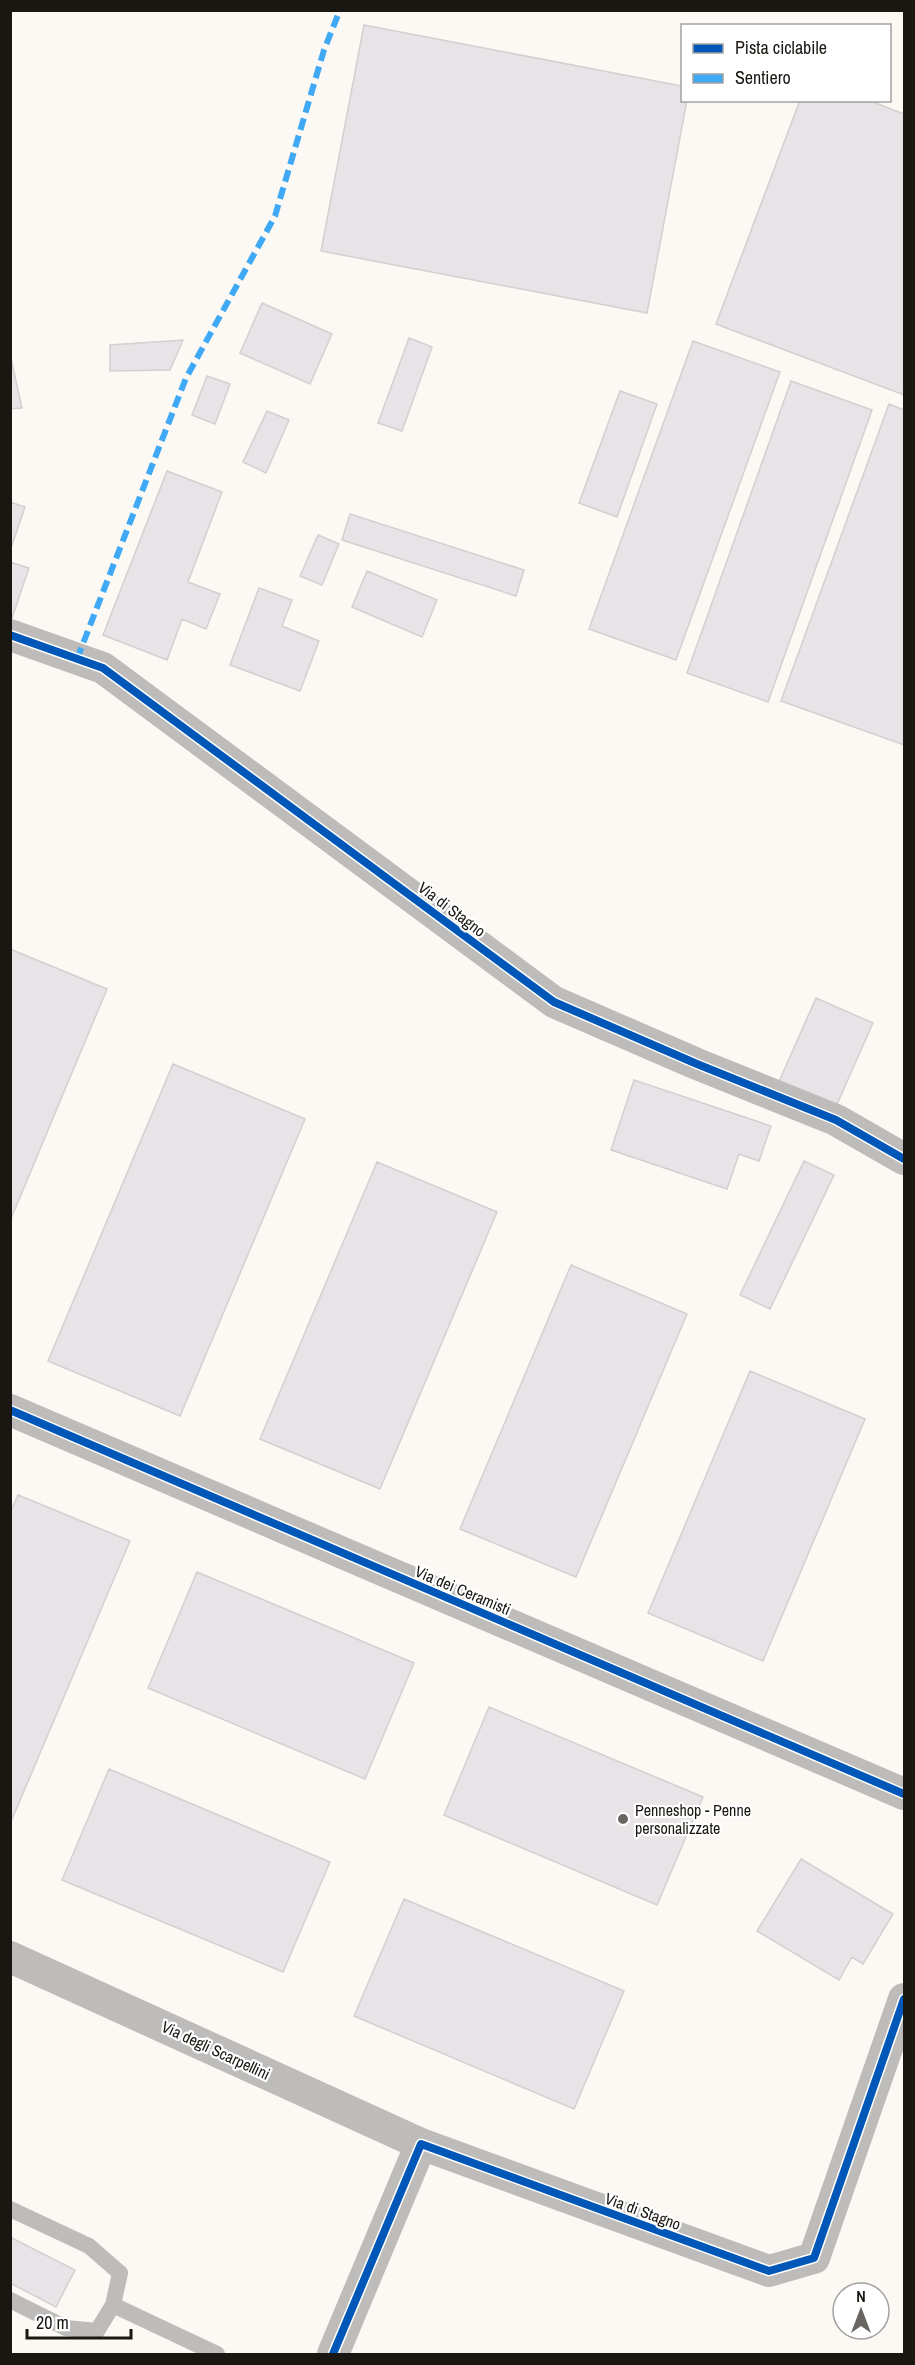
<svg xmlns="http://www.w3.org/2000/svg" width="915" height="2365" viewBox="0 0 915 2365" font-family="'Archivo Narrow',sans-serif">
<rect width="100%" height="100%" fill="#fcf8f4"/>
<path fill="#e7e3e6" stroke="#d2d0d0" stroke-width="1.5" d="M364 25 682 86V100H687L647 313 321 251Z
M800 100H868L904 114V395L716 324Z
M262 303 332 334 310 384 240 353Z
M409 338 432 347 402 431 378 423Z
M183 340 170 370 110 371V345Z
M693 341 780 372 676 660 589 629Z
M10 354 22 408 10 409Z
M207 376 230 384 215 424 192 415Z
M791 381 872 410 768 702 687 673Z
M620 391 657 404 617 517 579 503Z
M889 404 904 410V745L781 701Z
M267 411 289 420 266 473 243 462Z
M167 471 222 492 188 582 220 594 206 629 182 619 167 660 103 635Z
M10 502 25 507 10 551Z
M350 514 524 570 516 596 342 540Z
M318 535 339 544 322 585 300 576Z
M10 562 29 568 12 618 10 617Z
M367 571 437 600 422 637 352 607Z
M259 588 292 600 282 626 319 641 300 691 230 665Z
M10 949 107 989 10 1221Z
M816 998 873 1023 834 1111 777 1086Z
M173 1064 305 1119 180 1416 48 1361Z
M634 1080 771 1126 759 1161 739 1154 727 1189 611 1150Z
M804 1161 834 1175 770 1309 740 1295Z
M377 1162 497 1212 380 1489 260 1439Z
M571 1265 687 1314 576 1577 460 1529Z
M750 1371 865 1419 763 1661 648 1613Z
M18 1495 130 1541 10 1824V1513Z
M197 1572 414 1663 365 1779 148 1688Z
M489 1707 703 1797 657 1905 444 1815Z
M109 1769 330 1862 283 1972 62 1880Z
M801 1859 893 1914 863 1964 852 1957 839 1980 757 1931Z
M404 1899 624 1991 574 2109 354 2016Z
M10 2237 75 2270 56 2307 10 2283Z"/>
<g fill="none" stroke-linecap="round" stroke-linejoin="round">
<path stroke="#bdbcba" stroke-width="16" d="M10 2209 89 2246 120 2273 113 2305 97 2331 66 2328 10 2300
M113 2305 217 2354"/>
<path stroke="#bdbcba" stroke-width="32" d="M10 635 103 668 554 1002 697 1064 836 1120 904 1159
M10 1410 904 1794
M10 1957 421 2144
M333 2354 421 2144 769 2271 814 2258 904 1999"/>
<path stroke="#3fa9f5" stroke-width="6" stroke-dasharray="12 6" stroke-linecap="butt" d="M77 659 186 378 275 216 324 50 340 10"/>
<defs>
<path id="cycleway" d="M10 635 103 668 554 1002 697 1064 836 1120 904 1159
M10 1410 904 1794
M333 2354 421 2144 769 2271 814 2258 904 1999"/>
</defs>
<use href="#cycleway" stroke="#fff" stroke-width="11"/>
<use href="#cycleway" stroke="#0057b8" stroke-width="8"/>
</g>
<circle fill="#696662" stroke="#fff" stroke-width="2" cx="623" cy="1819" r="6"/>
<g text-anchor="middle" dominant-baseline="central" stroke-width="4.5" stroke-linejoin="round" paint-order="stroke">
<g font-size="16" fill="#1a1713" stroke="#fff">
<text transform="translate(452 909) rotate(37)">Via di Stagno</text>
<text transform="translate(463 1590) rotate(23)">Via dei Ceramisti</text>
<text transform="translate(216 2050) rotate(25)">Via degli Scarpellini</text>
<text transform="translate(643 2211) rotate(20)">Via di Stagno</text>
</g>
<g font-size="16" fill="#1a1713" stroke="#fff" text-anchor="start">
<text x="635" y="1810">Penneshop - Penne<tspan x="635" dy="18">personalizzate</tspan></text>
</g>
</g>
<rect width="915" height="2365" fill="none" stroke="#1a1713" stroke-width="24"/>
<rect x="681" y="24" width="210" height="78" fill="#ffffff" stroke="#a3a2a1" stroke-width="1.5"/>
<rect x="693" y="44" width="30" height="9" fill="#0057b8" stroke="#a3a2a1" stroke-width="1.5"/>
<text x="735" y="54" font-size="18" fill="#1a1713">Pista ciclabile</text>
<rect x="693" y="74" width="30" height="9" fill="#3fa9f5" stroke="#a3a2a1" stroke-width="1.5"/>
<text x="735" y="84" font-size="18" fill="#1a1713">Sentiero</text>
<g transform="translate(861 2311)"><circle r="28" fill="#ffffff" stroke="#a3a2a1" stroke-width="1.5"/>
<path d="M0-4.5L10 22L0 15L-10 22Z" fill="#696662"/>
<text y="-9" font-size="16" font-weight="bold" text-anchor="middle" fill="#1a1713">N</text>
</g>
<path d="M27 2329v9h104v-9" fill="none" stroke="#1a1713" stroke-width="3"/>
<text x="36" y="2329" font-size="18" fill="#1a1713" stroke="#ffffff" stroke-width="4.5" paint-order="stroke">20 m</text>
</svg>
